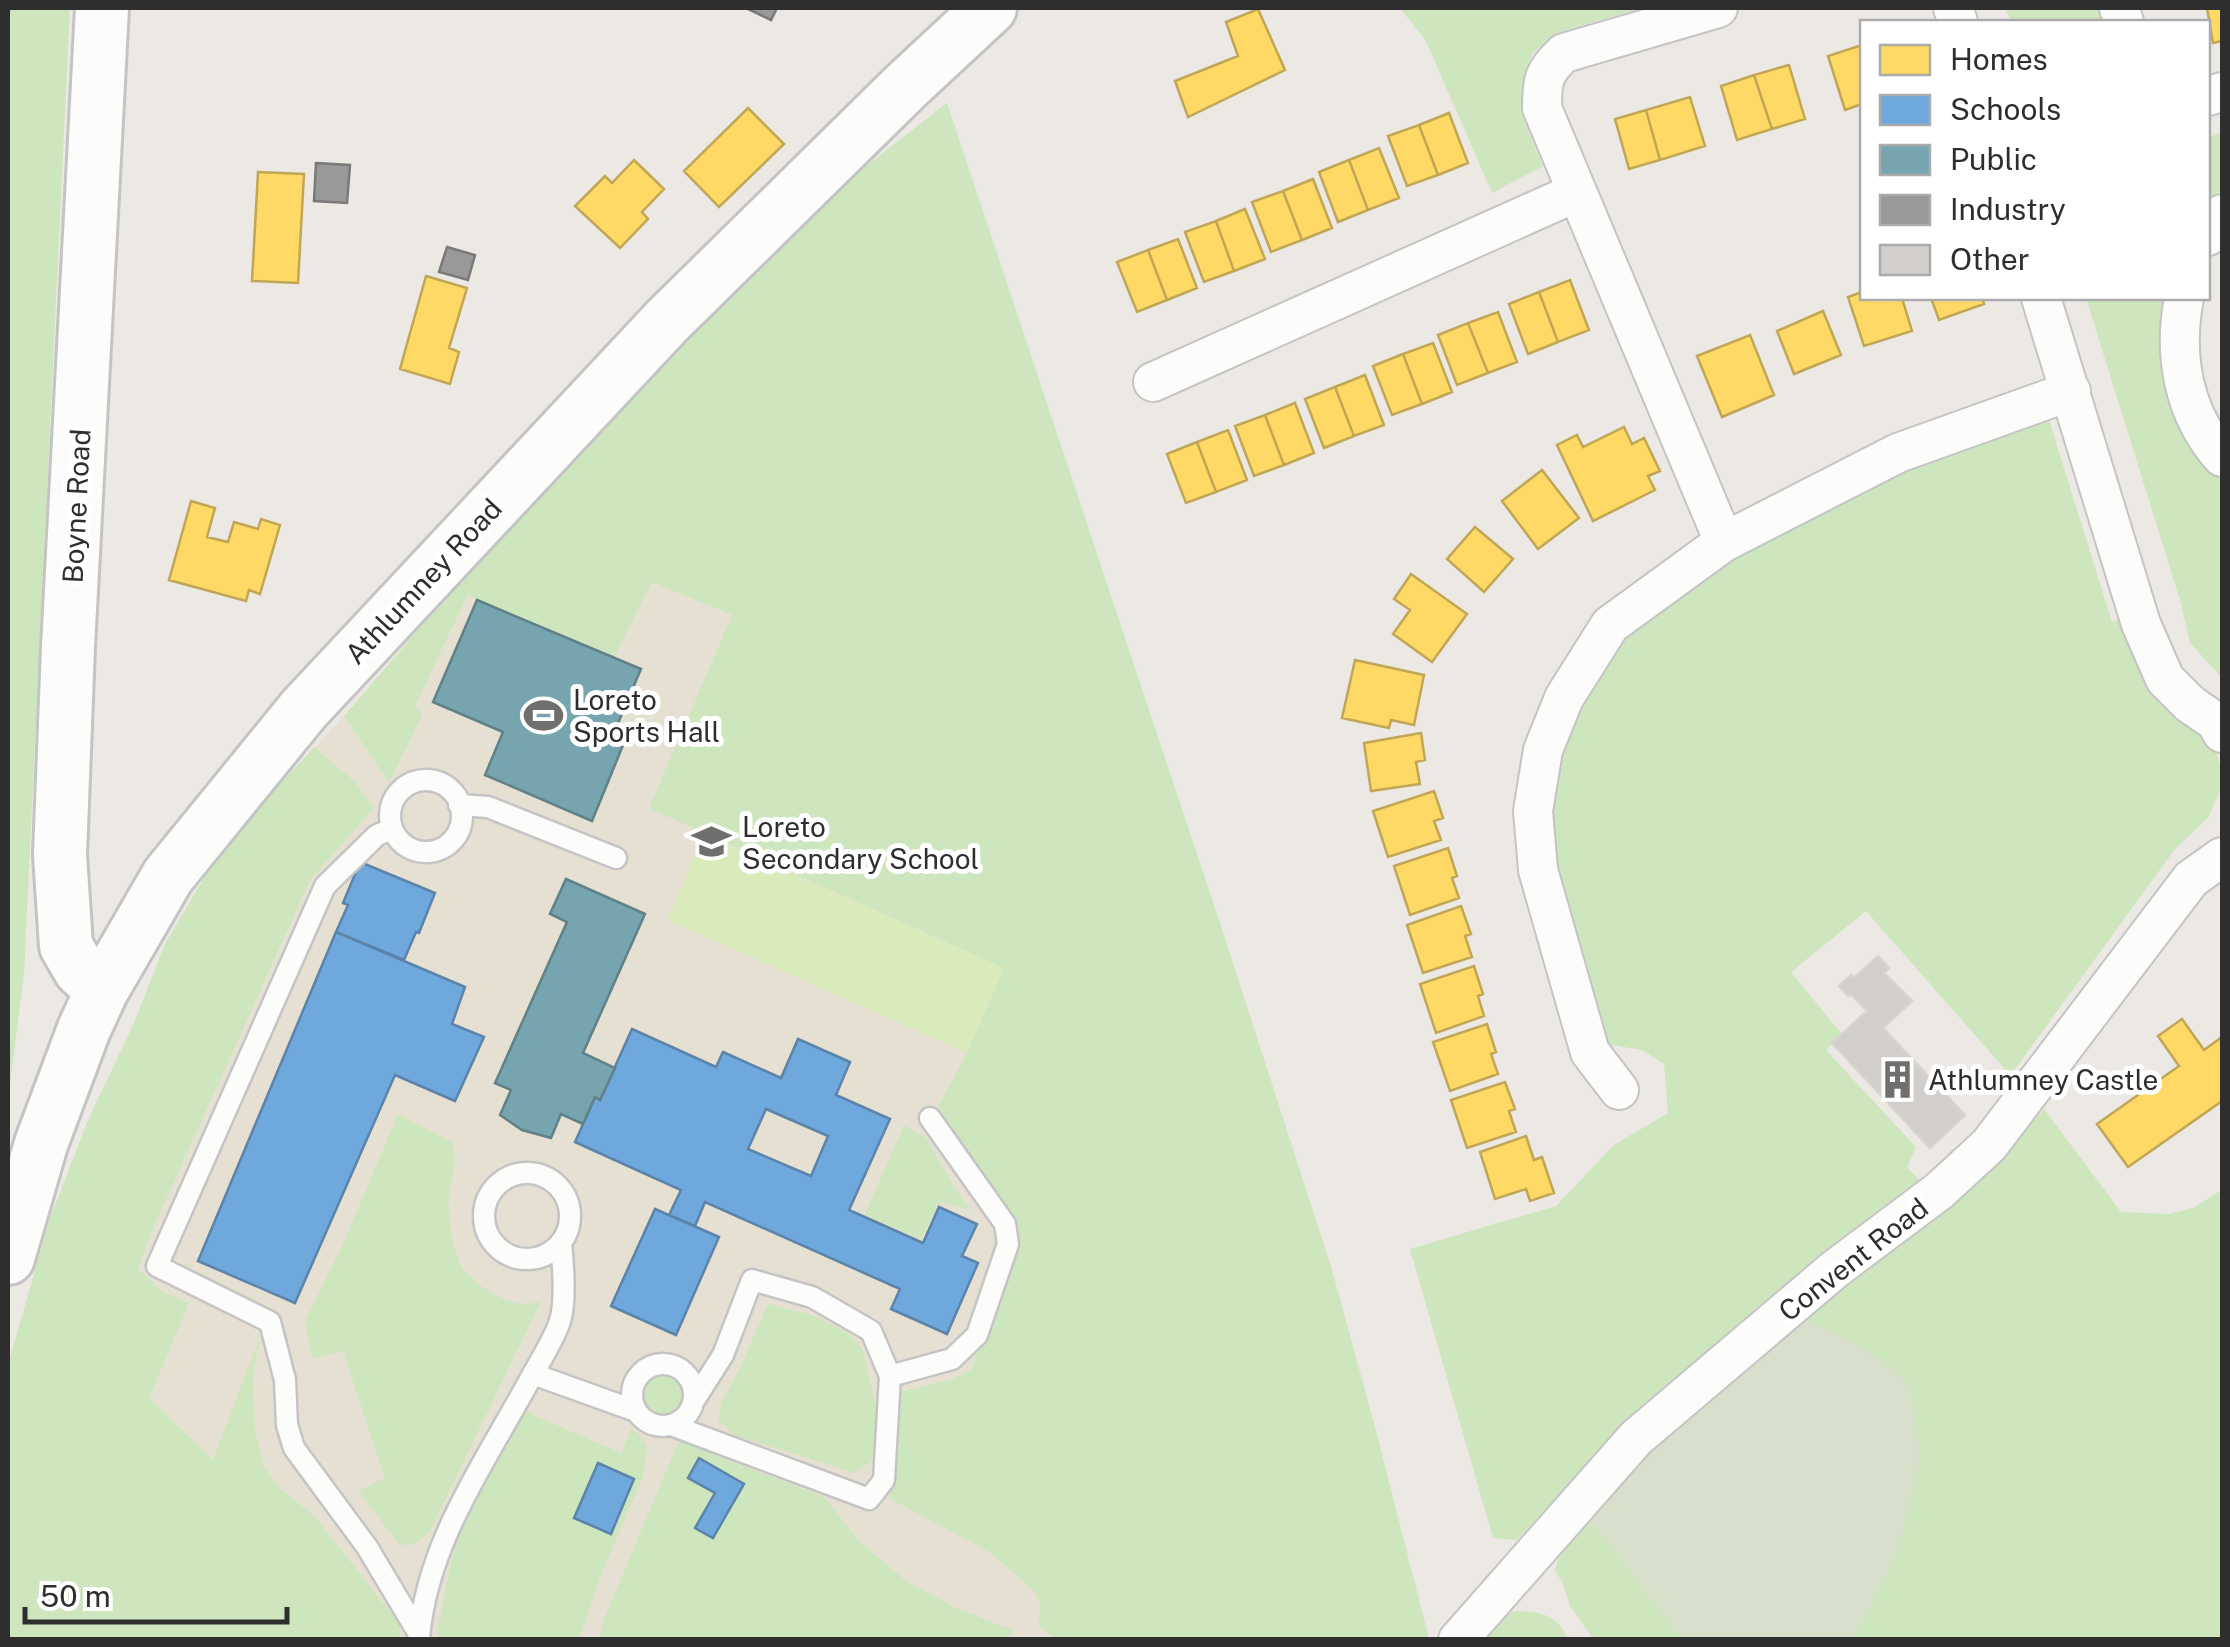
<svg xmlns="http://www.w3.org/2000/svg" width="2230" height="1647" viewBox="0 0 2230 1647" font-family="'Public Sans',sans-serif">
<rect width="100%" height="100%" fill="#ece8e4"/>
<path fill="#e6e0d3" d="M947 103 1218 917 1332 1270 1376 1431 1429 1639 8 1640V1365L50 1218 89 1118 134 1023 165 944 207 873 255 811 344 716 548 479 869 164Z"/>
<path fill="#cee6be" d="M8 8H70L24 974 8 1099Z
M1400 8H1641L1556 33 1532 54 1521 91 1525 124 1543 166 1492 193 1426 41Z
M2005 8H2105L2111 22H2011Z
M947 103 1218 917 1332 1270 1376 1431 1429 1639H1056L1038 1626 1041 1605 1034 1591 991 1553 889 1498 901 1392 952 1379 971 1370 1015 1248 1004 1213 938 1107 967 1053 1004 968 649 808 732 615 652 582 614 658 477 600 468 594 415 706 422 715 389 783 344 716 548 479 771 252 869 164Z
M2222 132V187L2208 208V138Z
M2086 298H2169L2188 436 2222 480V678L2190 643 2180 600Z
M2049 420 2112 622 2121 619 2142 672 2175 716 2192 724 2214 743 2221 769V788L2208 818 2175 849 2013 1072 2017 1083 1866 911 1791 972 1841 1033 1826 1050 1916 1147 1907 1167 1921 1182 1819 1256 1629 1418 1517 1540 1493 1538 1410 1249 1556 1206 1614 1145 1668 1113 1664 1064 1642 1050 1611 1045 1601 1035 1558 882 1550 799 1560 732 1593 674 1648 616 1747 550 1888 474 2001 433Z
M314 747 354 781 374 808 310 880 150 1235 138 1270 149 1278 161 1291 189 1303 149 1398 213 1460 260 1336 253 1378 255 1429 264 1467 280 1488 314 1516 346 1556 400 1625V1639H8V1365L50 1218 89 1118 134 1023 165 944 207 873 255 811Z
M2044 1109 2121 1212 2169 1214 2193 1208 2222 1190V1639H1853L1896 1554 1797 1315 1998 1161Z
M398 1114 452 1142C458 1164 452 1174 449 1195 447 1214 453 1257 465 1271 473 1280 485 1290 496 1295 513 1303 523 1307 541 1301L430 1531C420 1541 413 1548 399 1544L358 1491 385 1478 343 1351 312 1359 305 1321 343 1244Z
M904 1125 926 1138 951 1182 970 1210 940 1202 921 1239 864 1216Z
M768 1304 812 1315 847 1332 863 1350 880 1426 871 1462 854 1473 734 1435 718 1419 721 1403 741 1366Z
M643 1395a21 21 0 1 1 42 0a21 21 0 1 1-42 0Z
M525 1409 533 1415 621 1453 631 1429 639 1434 647 1446 644 1474 599 1580 579 1639 438 1640V1626C445 1596 449 1563 459 1534 471 1499 503 1439 525 1409Z
M686 1439 735 1463 824 1497 859 1541 906 1581 956 1608 1013 1630 1006 1640H599L602 1624 677 1445Z
M1585 1523 1596 1526 1679 1635 1688 1639H1593L1570 1606 1563 1584 1555 1570 1559 1558Z
M1518 1611C1544 1613 1556 1614 1568 1639H1489L1486 1624 1495 1613Z"/>
<path fill="#d8e0cc" d="M1797 1315 1853 1342 1896 1371 1911 1389 1920 1456 1912 1498 1896 1554 1853 1639H1688L1679 1635 1596 1526 1585 1523 1648 1449Z"/>
<path fill="#d9eabb" d="M704 834 1004 968 967 1053 668 920Z"/>
<path fill="#ffd966" stroke="#c0a655" stroke-width="2.5" d="M2207 8H2222V41L2213 43Z
M1258 9 1285 70 1188 117 1175 81 1238 56 1226 22Z
M1862 45V104L1845 110 1828 56Z
M1789 65 1805 119 1772 129 1754 75Z
M1754 75 1772 129 1737 140 1721 86Z
M1690 97 1705 146 1660 160 1646 110Z
M748 108 784 144 719 207 684 171Z
M1646 110 1660 160 1629 169 1615 119Z
M1449 113 1468 163 1438 175 1419 125Z
M1419 125 1438 175 1407 186 1388 136Z
M1379 148 1399 198 1368 210 1349 160Z
M634 160 664 189 642 212 648 219 620 248 575 206 605 176 612 183Z
M1349 160 1368 210 1338 222 1319 172Z
M258 172 304 174 298 283 252 281Z
M1313 179 1332 228 1302 240 1283 191Z
M1283 191 1302 240 1271 252 1252 202Z
M1245 209 1265 259 1234 271 1216 221Z
M1216 221 1234 271 1204 282 1185 232Z
M1178 239 1197 288 1167 300 1148 250Z
M1148 250 1167 300 1137 312 1117 262Z
M426 276 467 288 449 348 459 352 450 384 400 369Z
M1570 280 1589 330 1558 342 1539 292Z
M1539 292 1558 342 1528 354 1509 304Z
M1862 292V298H1902L1912 331 1864 346 1848 297Z
M1931 298H1982L1984 304 1939 320Z
M1823 311 1841 355 1794 374 1777 331Z
M1498 312 1517 362 1488 373 1468 323Z
M1468 323 1488 373 1457 385 1438 335Z
M1750 335 1774 395 1722 417 1697 356Z
M1433 343 1452 392 1422 404 1403 354Z
M1403 354 1422 404 1392 415 1373 366Z
M1365 375 1384 425 1354 436 1335 387Z
M1335 387 1354 436 1324 448 1305 399Z
M1295 403 1314 453 1284 465 1265 415Z
M1265 415 1284 465 1254 476 1235 426Z
M1624 427 1632 444 1644 438 1660 471 1648 476 1655 490 1593 521 1557 445 1577 435 1583 447Z
M1228 430 1247 480 1216 492 1197 442Z
M1197 442 1216 492 1186 503 1167 454Z
M1542 470 1579 518 1538 549 1502 501Z
M191 501 215 508 207 537 228 542 234 522 258 529 261 519 280 525 260 594 249 590 246 601 169 580Z
M1475 527 1513 559 1484 592 1447 559Z
M1411 574 1467 614 1432 662 1393 634 1410 610 1394 599Z
M1355 660 1424 675 1414 725 1391 720 1389 728 1342 718Z
M1421 733 1425 760 1416 762 1420 784 1371 791 1364 743Z
M1434 791 1443 818 1434 821 1441 840 1388 857 1373 811Z
M1448 848 1457 876 1452 878 1459 898 1410 915 1394 866Z
M1461 906 1471 934 1465 936 1472 957 1423 973 1407 925Z
M1474 966 1483 994 1478 996 1484 1016 1436 1033 1420 984Z
M2182 1019 2204 1050 2222 1037V1101L2128 1167 2097 1124 2179 1066 2158 1036Z
M1487 1024 1496 1052 1491 1054 1498 1074 1450 1091 1433 1042Z
M1505 1082 1515 1109 1509 1111 1516 1132 1467 1148 1451 1100Z
M1526 1136 1534 1160 1542 1157 1554 1193 1530 1201 1526 1189 1495 1199 1480 1152Z"/>
<path fill="#6fa8dc" stroke="#5c83a8" stroke-width="2.5" fill-rule="evenodd" d="M360 862 435 893 419 933 416 932 404 960 336 932 348 905 343 903Z
M336 932 465 987 452 1024 484 1037 455 1101 395 1075 295 1303 198 1261Z
M632 1029 716 1067 723 1052 781 1078 798 1039 850 1062 836 1095 890 1119 849 1210 923 1243 939 1207 977 1224 962 1256 978 1263 947 1334 891 1309 900 1289 705 1202 695 1226 669 1215 681 1190 575 1142 595 1097 600 1100ZM766 1109 828 1136 811 1176 748 1149Z
M655 1209 719 1237 676 1335 611 1306Z
M699 1458 744 1484 713 1538 695 1528 715 1493 688 1478Z
M598 1463 634 1479 611 1534 574 1518Z"/>
<path fill="#76a5af" stroke="#608188" stroke-width="2.5" d="M477 600 641 669 616 728 628 733 592 821 485 775 503 732 433 702Z
M566 879 645 914 583 1053 615 1068 600 1100 595 1097 583 1124 561 1114 551 1138 522 1130 500 1115 511 1090 495 1083 567 922 550 914Z"/>
<path fill="#999" stroke="#797979" stroke-width="2.5" d="M746 8H777L771 20Z
M316 163 350 165 347 203 314 201Z
M447 247 475 255 468 280 439 272Z"/>
<path fill="#d1cecb" stroke="#d7d4d0" stroke-width="2.5" d="M1878 956 1889 968 1884 973 1912 1001 1883 1028 1965 1115 1930 1148 1832 1043 1867 1011 1851 994 1848 996 1839 986 1851 975 1854 978Z"/>
<g fill="none" stroke-linecap="round" stroke-linejoin="round">
<defs>
<path id="lane" d="M390 816a36 36 0 1 1 72 0a36 36 0 1 1-72 0Z
M459 805 488 807 616 858
M392 829 377 835 325 886 157 1266 270 1322 285 1380 287 1425 294 1448 367 1547 419 1634
M484 1216a43 43 0 1 1 86 0a43 43 0 1 1-86 0Z
M632 1395a31 31 0 1 1 62 0a31 31 0 1 1-62 0Z
M533 1374 636 1411
M890 1376 952 1359 977 1335 1008 1244 1005 1224 930 1118
M671 1425 869 1499 884 1480 890 1376 871 1331 812 1297 752 1280 723 1355 695 1399
M419 1638C427 1543 484 1464 528 1383 538 1364 554 1340 560 1321 566 1302 563 1263 561 1243"/>
<path id="street" d="M1718 8 1564 53C1543 72 1542 81 1542 108L1724 542
M1953 8 1958 22
M2119 8 2124 22
M2208 96 2222 92
M2208 236 2222 214
M2041 298 2141 624 2165 679 2190 704 2216 722 2222 733
M2184 298C2173 355 2183 413 2222 457
M1153 382 1577 192
M1619 1090 1590 1052 1538 870 1533 811 1543 750 1564 698 1610 625 1724 542 1898 453 2071 391
M1458 1640 1636 1438 1835 1269 1939 1191 1989 1145 2191 879 2222 857"/>
<path id="secondary" d="M102 990 80 970 66 946 60 855 68 647 102 8
M8 1258 41 1144 84 1029 102 990 168 876 304 709 667 321 905 87 990 8"/>
</defs>
<use href="#lane" stroke="#c5c4c5" stroke-width="25"/>
<use href="#street" stroke="#c5c4c5" stroke-width="42"/>
<use href="#secondary" stroke="#c5c4c5" stroke-width="58"/>
<use href="#lane" stroke="#fcfcfb" stroke-width="20"/>
<use href="#street" stroke="#fcfcfb" stroke-width="38"/>
<use href="#secondary" stroke="#fcfcfb" stroke-width="52"/>
</g>
<defs>
<symbol id="stadium-bare" viewBox="-9 -9 18 18"><path d="M0-5a6.5 5 0 1 0 0 10a6.5 5 0 1 0 0-10ZM-3.5-1.8h7v3.6h-7Z" fill="#706f6e" stroke="#fff" stroke-width="2.5" paint-order="stroke"/></symbol>
<symbol id="school-bare" viewBox="-9 -9 18 18"><path d="M0-5L7-2L0 1L-7-2ZM-4 1L0 2.5L4 1V4Q0 6-4 4Z" fill="#706f6e" stroke="#fff" stroke-width="2.5" paint-order="stroke"/></symbol>
<symbol id="building-bare" viewBox="-9 -9 18 18"><path d="M-4-6H4V6H1V3H-1V6H-4ZM-2.5-4.3h1.7v1.8h-1.7ZM.8-4.3h1.7v1.8H.8ZM-2.5-1h1.7V.8h-1.7ZM.8-1h1.7V.8H.8Z" fill="#706f6e" stroke="#fff" stroke-width="2.5" paint-order="stroke"/></symbol>
</defs>
<g fill-rule="evenodd">
<use href="#stadium-bare" x="516" y="688" width="55" height="55"/>
<use href="#school-bare" x="684" y="814" width="55" height="55"/>
<use href="#building-bare" x="1870" y="1052" width="55" height="55"/>
</g>
<g text-anchor="middle" dominant-baseline="central" stroke-width="10" stroke-linejoin="round" paint-order="stroke">
<g font-size="28" fill="#2e2e2e" stroke="#fff">
<text transform="translate(76 506) rotate(-87)">Boyne Road</text>
<text transform="translate(423 581) rotate(-47)">Athlumney Road</text>
<text transform="translate(1853 1259) rotate(-38)">Convent Road</text>
</g>
<g font-size="28" fill="#2e2e2e" stroke="#fff" text-anchor="start">
<text x="573" y="699">Loreto<tspan x="573" dy="32">Sports Hall</tspan></text>
<text x="742" y="826">Loreto<tspan x="742" dy="32">Secondary School</tspan></text>
<text x="1928" y="1079">Athlumney Castle</text>
</g>
</g>
<rect width="2230" height="1647" fill="none" stroke="#2e2e2e" stroke-width="20"/>
<rect x="1860" y="20" width="350" height="280" fill="#ffffff" stroke="#ababab" stroke-width="2.5"/>
<rect x="1880" y="45" width="50" height="30" fill="#ffd966" stroke="#ababab" stroke-width="2.5"/>
<text x="1950" y="70" font-size="30" fill="#2e2e2e">Homes</text>
<rect x="1880" y="95" width="50" height="30" fill="#6fa8dc" stroke="#ababab" stroke-width="2.5"/>
<text x="1950" y="120" font-size="30" fill="#2e2e2e">Schools</text>
<rect x="1880" y="145" width="50" height="30" fill="#76a5af" stroke="#ababab" stroke-width="2.5"/>
<text x="1950" y="170" font-size="30" fill="#2e2e2e">Public</text>
<rect x="1880" y="195" width="50" height="30" fill="#999999" stroke="#ababab" stroke-width="2.5"/>
<text x="1950" y="220" font-size="30" fill="#2e2e2e">Industry</text>
<rect x="1880" y="245" width="50" height="30" fill="#d1cecb" stroke="#ababab" stroke-width="2.5"/>
<text x="1950" y="270" font-size="30" fill="#2e2e2e">Other</text>
<path d="M25 1607v15h262v-15" fill="none" stroke="#2e2e2e" stroke-width="5"/>
<text x="40" y="1607" font-size="30" fill="#2e2e2e" stroke="#ffffff" stroke-width="8" paint-order="stroke">50 m</text>
</svg>
